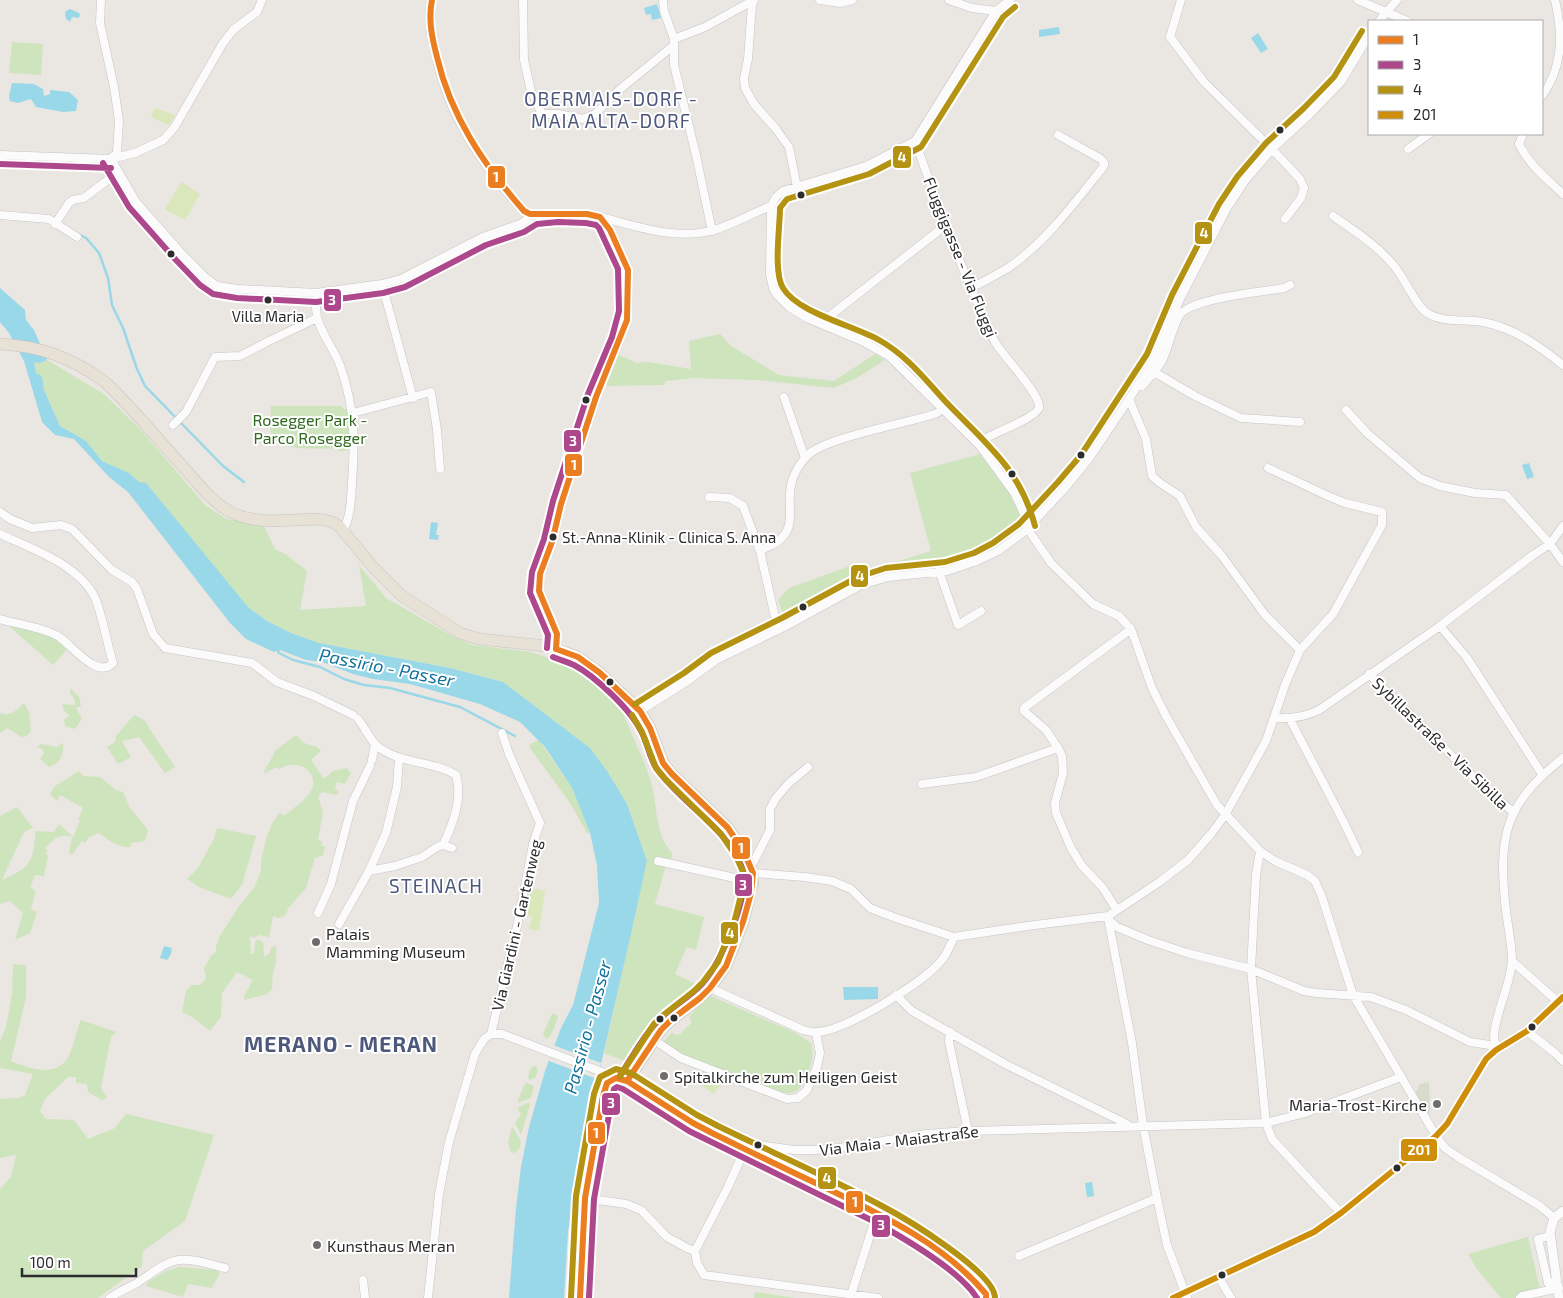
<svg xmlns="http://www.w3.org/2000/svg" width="1563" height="1298" viewBox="0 0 1563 1298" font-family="'Exo 2',sans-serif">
<rect width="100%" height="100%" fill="#eae6e2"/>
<path fill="#cee4bd" d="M12 42 43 44 41 75 9 73Z
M720 334 731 346 779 375 834 381 875 354 885 360 855 379 833 388 756 380 694 378 666 381 664 385 606 386 619 355 636 363 648 362 691 369 689 341Z
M47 360 104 394 142 431 205 505 227 519 263 524 275 549 287 555 307 571 300 610 366 606 359 565 386 598 447 633 472 645 531 652 554 660 590 675 625 704 622 709C630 734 644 757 651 782 658 806 654 833 672 853L671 865H666L655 904 704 917 696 950 687 947 675 974 700 986 665 1014 632 1061 627 1062 604 1053 647 861 627 804 607 772 590 748 503 682 450 668 319 643 291 633 267 621 248 607 139 482 129 473 102 461 86 441 60 426 44 390 42 376 36 373 34 361 40 363Z
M271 406H342V408L347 410 349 432 348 450 340 451 338 449C323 447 276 454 271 433 269 425 271 414 271 406Z
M980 454 1010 495 1026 528 997 550 947 568 868 579 846 586 784 617 778 600 789 588 850 566 880 567 931 551 910 473Z
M8 625 49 635 69 647 53 665Z
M70 688 79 697 81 706 76 708 82 719 75 729 65 726 64 720 70 715 64 711 62 704 75 705V700L70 693Z
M24 703 29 712 31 731 27 736 22 737 7 728 0 733V713C10 717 17 710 24 703Z
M134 715 144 720 175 767 165 773 139 737 122 741 131 757 118 764 107 747 115 742 116 736Z
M296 735 304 743 317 747 321 751 311 760 324 779 333 771 347 768 351 773 345 784 337 782 335 789 339 791 337 795 322 792 318 797 323 812 318 840 322 842 321 845 325 847 323 855 315 858 306 888 289 907 285 916 278 918 273 916 269 937 259 935 255 938 250 936 251 954H254L255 943 257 939 263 942 264 956 268 955 272 947H274L276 945V963L273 972 272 989 267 994 244 1000 245 994 253 980 237 972 222 993 221 1017 210 1031 194 1018 182 1012 186 991 191 985H199L204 982 206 977 204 968 211 956 216 952V946L220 936 239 906 254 888 261 871V861L266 839 272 824 280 812 284 816C293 808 307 800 312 789 318 775 303 763 290 765 286 765 282 768 279 769L276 767 265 773 264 772 276 750Z
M539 740 572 788 590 833H587L570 803 530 748V744Z
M63 743C64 754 61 763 49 767L40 759 44 753 42 749 37 747 41 744 57 747Z
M79 771 83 776 100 777 116 790 123 792 130 808 148 830 145 841 131 843V847C119 848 109 841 99 833L89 837 85 843 82 841 72 855 69 853 72 837C57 834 56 838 45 848L48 851 46 853 48 856 44 876 35 875 30 888 36 891 31 909 37 912 30 933 15 940 23 913 10 901 0 904V816L17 807 33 828 24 832 2 880C33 866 32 863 36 831L54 832 59 824 73 837 80 820 78 819 83 808 60 795 57 801 50 794 55 786Z
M217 828 256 836 242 885 231 899 199 887 187 879 198 868 214 839Z
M13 964 26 965V997L11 1061C26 1067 53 1078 66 1060 73 1051 76 1031 81 1020L116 1032 111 1037 101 1088 107 1098 102 1100 88 1092 87 1084 76 1083V1077H68L45 1099 40 1111 46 1119 74 1120 88 1139 115 1128 126 1114 214 1135 185 1221 143 1251 142 1266 98 1298H0V1189L11 1177 16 1155 0 1158V1099L18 1098 25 1095 33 1074 0 1068V1041L6 1027 12 994Z
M711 996 796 1033 811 1043C814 1053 813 1060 809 1070 798 1099 790 1096 763 1086L762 1087 685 1056 671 1049 663 1042 672 1032 675 1035 680 1034 692 1022 689 1017 695 1010Z
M552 1014H556L558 1018 550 1037 546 1039 543 1034Z
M533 1066H536L538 1071 535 1078 530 1080 528 1077 530 1070Z
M527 1083 534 1086 531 1098 517 1103 525 1084Z
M527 1103H530V1105L521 1135 515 1123 521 1114 517 1108Z
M512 1126 521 1142 519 1149 515 1153 511 1152 508 1143Z
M1528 1237 1540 1290 1518 1298H1501L1477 1269 1468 1254Z
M180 1267 216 1270 220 1273 212 1288 188 1284 183 1297 146 1286 148 1282 166 1271Z
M755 1292 795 1298H754Z"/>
<path fill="#d7ddca" d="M1429 1082 1430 1113 1427 1114 1415 1094 1420 1084Z"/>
<path fill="#d9e7ba" d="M155 108 175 115 169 125 151 117Z
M181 182 200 194 185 220 165 209Z
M531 888 545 891 539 931 529 929 532 917 527 916Z
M703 1071 721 1083 714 1094 696 1082Z"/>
<path fill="#99d8e8" d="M657 4 661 18 652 20 651 14 646 15 644 8Z
M70 9 79 13 80 16 78 18 72 17 70 22 66 19 65 14 66 11Z
M1059 27 1060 34 1039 37V30Z
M1258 33 1268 49 1261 53 1251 38Z
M12 83 34 84 43 89 44 96 50 94V90L69 92 78 100 76 111 63 112 36 107 31 99 18 103 10 101 9 96Z
M0 288 25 310 26 320 34 330 47 360 40 363 34 362 36 373 42 376 44 390 60 426 86 441 102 461 129 473 139 482 146 483 248 607 267 621 291 633 319 643 450 668 503 682 590 748 607 771 627 804 647 861 631 934 583 1142 568 1232 564 1298H509L516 1208 521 1167 529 1127 545 1071 561 1028 573 1005 599 903 597 865 590 833 572 788 545 747 520 722 480 704 410 684 373 679 353 674 322 662 306 660 280 650 274 652 246 639 230 623 128 492 109 477 74 439 55 435 42 422 24 361 9 333 0 322Z
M1529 463 1534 477 1527 479 1522 465Z
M431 522 438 523 436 535H439L438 540 429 539Z
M164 946 172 948 171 954 167 960 160 958Z
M843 987H878V999L844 1000Z
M1092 1182 1094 1196 1087 1197 1085 1183Z"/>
<path fill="#eae6e2" d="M553 1045 601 1063 597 1079 549 1061Z"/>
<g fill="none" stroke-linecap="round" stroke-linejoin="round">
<path stroke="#99d8e8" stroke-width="2.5" d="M78 234 86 238 99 253 108 278 112 305 123 328 137 369 145 386 223 466 244 482
M277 648 279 653 293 660 320 667 344 679 364 685 390 688 460 707 515 736"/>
<path stroke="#c4c1be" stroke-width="11" stroke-dasharray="11 5.5" stroke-linecap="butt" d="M580 1298 585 1198 591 1165"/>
<defs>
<path id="minor" d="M101 0 100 23 114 87 119 121 117 153 111 158
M523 0 524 60 531 91 542 114H558L583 119 595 114 619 90 673 46
M663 0 664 11 674 39V65L696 155 712 231
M754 0 752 5 748 59 744 78 745 88 754 104 776 129 789 147 797 187
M820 0 840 3 852 0
M949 0 972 8 996 11
M1010 0 996 11 915 141 866 166 783 191 776 197 771 206 770 274 773 288 777 295 789 307 807 318 862 341 889 356 980 446 1015 494 1026 518 1027 528 1051 563 1093 604 1119 616 1131 629 1152 688 1166 716 1217 805 1260 851 1275 861 1307 875 1315 881 1322 897 1353 995 1436 1136 1445 1148 1458 1157 1540 1206 1554 1218
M1181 0 1170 37 1204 82 1272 149 1300 179 1304 188 1301 198 1285 219
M1358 0 1407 21
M1379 21 1397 0
M674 39 705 27 754 0
M1542 96C1563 67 1563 34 1555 0
M1523 134 1519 144C1529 165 1547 179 1563 194
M915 141C935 196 954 251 978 304 984 318 989 333 997 345 1004 357 1042 396 1039 408 1035 419 988 435 977 443
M1408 149 1429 134
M0 155 111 159 135 153 163 140 174 128 223 43 234 29 257 12 262 0
M111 159 136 202 181 253 206 278 217 286 238 289 316 293 382 284 401 279 483 237 520 224 534 215
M0 215 49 219 77 237
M1333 216C1355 231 1378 246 1395 267 1404 278 1417 307 1427 313 1442 323 1466 319 1483 322 1514 328 1539 346 1563 365
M600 217C636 226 677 241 714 230 734 224 752 213 771 206
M55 224 69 203 73 200 84 198 105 182 119 174
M382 284 413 398
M971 288C983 282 996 275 1008 268 1045 243 1076 201 1104 166V163L1101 159 1058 135
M316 293C316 302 315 312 318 320 323 337 336 352 341 368 355 409 355 441 352 483 351 499 351 516 343 531
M817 322 831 315 946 225
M1154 372 1195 396 1241 418 1300 422
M1142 386C1150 377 1158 369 1163 359 1169 345 1172 329 1179 316 1189 298 1263 292 1284 288L1290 285
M784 397 805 458
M1129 399 1146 439 1152 476 1160 483 1180 496 1196 527 1222 556 1265 615 1300 650
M1346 410 1367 433 1420 478 1440 486 1475 493 1506 495 1550 544 1563 562
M353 413 431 392 437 430 440 469
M173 425 186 412 215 357 240 356 269 341 317 318
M709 497 730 498 743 506 760 551 778 630
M0 512 10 519 32 528 61 525 72 529 112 570 132 582 137 589 153 634 165 648 252 663 277 682 314 696 353 715
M0 534C31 548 82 566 96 600 103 619 107 643 113 663 97 680 72 645 59 637 46 628 16 624 0 619
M760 551C765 548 772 545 777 542 796 528 788 512 790 493 791 479 798 465 808 455 823 439 904 423 928 416L937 413 941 409
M939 571 958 625 981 611
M1440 626 1467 658 1542 774
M1369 674 1484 787 1513 812
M640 711 689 680 716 660 786 626 861 585 888 577 947 571 977 561 998 551 1025 531 1065 488 1088 460 1129 399 1155 358 1180 299 1227 208 1244 182 1272 149 1310 114 1341 82 1369 36
M1275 718C1291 719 1305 717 1319 710L1440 626 1533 555 1550 544 1563 526
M358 719C364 726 369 738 376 745 399 765 432 760 456 775 463 798 453 824 443 845
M1290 719C1312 763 1337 806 1358 852
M1058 748 1046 730 1024 711V708L1131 629
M372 760 375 744
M922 784 976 777 1058 748 1062 756 1063 773 1055 803 1056 813 1071 848 1082 866 1103 888 1116 909
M1260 851 1256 875 1251 969 1266 1123 1272 1139 1320 1191 1341 1213
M658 861 753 882
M750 864 753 863 770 830V809L776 798 788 784 808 767
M369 871 395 866 422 857 437 847 443 845 452 848
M753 873 805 877 832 881 851 889 870 908 896 918 954 937 1027 926 1108 916 1158 883 1188 860 1211 834 1225 815 1266 741 1285 685 1300 650 1333 614 1382 525V512L1345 503 1328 496 1268 468
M318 913 331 884 353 801 370 766
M1108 916 1110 921 1117 927 1148 940 1187 953 1251 969 1304 991 1316 993 1371 997 1406 1010 1470 1042 1496 1046
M1108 918 1132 1043 1143 1125 1157 1198 1167 1245 1187 1298
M339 924 369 871 386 833 397 787 399 758
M1512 961 1558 1002
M710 988 803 1030C808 1031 813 1033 818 1032 846 1030 923 983 941 961 947 955 950 945 954 937
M896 995 912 1011 1005 1064 1127 1124
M1527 1031 1556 1054 1563 1061
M950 1032 949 1042 968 1131
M491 1034 518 922 533 844 540 823 509 754 502 733
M654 1040 681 1058 787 1099 798 1098 807 1090 817 1067 820 1053 816 1033
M1496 1050C1496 1045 1494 1039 1494 1035 1496 1011 1511 984 1512 960 1512 945 1508 927 1506 911 1498 838 1503 805 1563 758
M735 1142 794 1150H814L839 1148 926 1134 968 1131 1266 1123 1305 1113 1401 1077
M591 1199 626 1204 641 1210 667 1237 687 1248 695 1251
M1549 1236 1538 1239 1548 1283 1557 1282
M695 1251 697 1263 704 1275 878 1298
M695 1251 728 1187 745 1149
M1019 1256 1157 1198
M1218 1276 1231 1298
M363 1280 365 1298
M851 1295 877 1213
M110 1298C119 1291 128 1288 137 1283 150 1275 164 1262 179 1260 194 1258 211 1265 225 1268
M428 1298 439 1194 449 1142 475 1054 484 1039 491 1034H502L602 1072 612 1079
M1520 1298 1522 1296 1559 1288"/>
<path id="tertiary" d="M432 0C428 16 431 33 435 49 448 115 480 162 524 211L530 214H587L600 217 610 230 628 270 627 320 596 397 561 504 552 542 540 574 539 591 557 634 556 649
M983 1287 996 1298
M1173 1298 1314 1232 1341 1213 1436 1136 1447 1124 1486 1059 1496 1050 1527 1031 1563 997
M1559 1298 1550 1232 1554 1218 1563 1211"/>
<path id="primary" d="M0 344C41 346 72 358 105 382 134 409 159 441 186 470 201 487 215 506 237 515 255 522 276 521 294 520 310 520 325 516 339 526L373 567 402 596 460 633 479 639 546 646 578 657 600 673 640 711 650 728 663 763 672 774 728 828 744 852 753 873V882L743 922 726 966 710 988 700 998 671 1020 661 1030 627 1081
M591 1165 603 1096 607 1083 616 1078 627 1081C656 1100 684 1120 715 1135 790 1171 869 1203 937 1251 955 1263 974 1276 986 1294V1298"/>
</defs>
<use href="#minor" stroke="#c6c4c5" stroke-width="9"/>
<use href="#tertiary" stroke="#c6c4c5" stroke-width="10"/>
<use href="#primary" stroke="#c6c4c2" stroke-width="12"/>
<use href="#minor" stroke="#fcfbfb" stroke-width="8"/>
<use href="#tertiary" stroke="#fcfbfb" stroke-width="9"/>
<use href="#primary" stroke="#e7e2d5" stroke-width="11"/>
<defs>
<path id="bus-1" d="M432 0C428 19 432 38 437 57 451 117 484 165 524 211L530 214H587L600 217 610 230 628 270 627 320 596 397 561 504 552 542 540 574 539 591 557 634 556 649
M556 649 578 657 600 673 640 711 650 728 663 763 672 774 728 828 744 852 753 873 751 893 743 922 726 966 710 988 700 998 671 1020 661 1030 627 1081
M580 1298 585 1198 603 1096 607 1083 616 1078 627 1081 693 1123 714 1134C751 1152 787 1170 824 1187 882 1215 944 1244 986 1294V1298"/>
<path id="bus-2" d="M103 163 129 207 175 259 200 285 213 294 237 298 316 302 383 293 405 287 486 245 524 232 537 224 558 222 586 223 596 225 599 228 618 269 619 311 612 337 588 394 553 501 544 539 532 572 530 593 548 635 547 648
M0 164 111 168
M553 657C560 660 568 662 574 665 595 676 631 710 641 731 648 743 649 758 657 769 680 801 716 821 736 855 739 861 744 870 744 876 745 905 721 963 702 984 688 999 669 1008 656 1023 642 1038 631 1059 620 1076
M589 1298 594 1199 612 1098 614 1089 617 1087 623 1089 689 1131 873 1221C902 1237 960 1271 977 1298"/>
<path id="bus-3" d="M1015 7 1003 17 921 147 869 174 787 199 780 208C780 227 773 272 783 288 798 313 852 325 879 340 906 355 924 378 945 401 984 442 1020 468 1035 526
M635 704 684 673 711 653 782 618 858 577 886 568 945 562 974 553 993 543 1019 524 1058 482 1081 455 1147 354 1172 295 1219 204 1237 177 1266 143 1304 108 1334 77 1362 31
M620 1076 654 1024 666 1013 694 991 703 982 718 962 735 919 742 891 744 874 736 856 721 834 666 780 656 768 642 732 632 715
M571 1298 576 1196 594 1094 600 1077 616 1069 631 1073 697 1115 718 1126C773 1153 829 1177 882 1206 905 1218 995 1272 995 1298"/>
<path id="bus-4" d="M1173 1298 1314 1232 1341 1213 1436 1136 1447 1124 1486 1059 1496 1050 1527 1031 1563 997"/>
</defs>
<use href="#bus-1" stroke="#fff" stroke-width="10"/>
<use href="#bus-2" stroke="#fff" stroke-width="10"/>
<use href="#bus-3" stroke="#fff" stroke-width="10"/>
<use href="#bus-4" stroke="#fff" stroke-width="10"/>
<use href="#bus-1" stroke="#eb7e20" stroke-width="6"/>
<use href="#bus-2" stroke="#ae488d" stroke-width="6"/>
<use href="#bus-3" stroke="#b59312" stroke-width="6"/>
<use href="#bus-4" stroke="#ce8e09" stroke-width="6"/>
</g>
<g fill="#2c2c2c" stroke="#fff" stroke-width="2">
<circle cx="1280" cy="130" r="4.5"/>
<circle cx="801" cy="195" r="4.5"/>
<circle cx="171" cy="254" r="4.5"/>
<circle cx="268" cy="300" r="4.5"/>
<circle cx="586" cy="400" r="4.5"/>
<circle cx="1081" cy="455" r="4.5"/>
<circle cx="1012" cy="474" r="4.5"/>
<circle cx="553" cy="537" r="4.5"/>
<circle cx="803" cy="607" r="4.5"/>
<circle cx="610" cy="682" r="4.5"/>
<circle cx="674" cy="1018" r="4.5"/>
<circle cx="660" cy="1019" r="4.5"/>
<circle cx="1532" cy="1027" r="4.5"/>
<circle cx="758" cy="1145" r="4.5"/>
<circle cx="1397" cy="1168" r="4.5"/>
<circle cx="1222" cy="1275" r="4.5"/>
</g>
<g fill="#6e6d6c" stroke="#fff" stroke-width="2">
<circle cx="316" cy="942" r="5"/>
<circle cx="664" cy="1076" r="5"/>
<circle cx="1437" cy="1104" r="5"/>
<circle cx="317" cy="1245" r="5"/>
</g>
<g text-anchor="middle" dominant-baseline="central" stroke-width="4" stroke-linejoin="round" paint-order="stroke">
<g font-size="15" fill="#2c2c2c" stroke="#fff">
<text x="268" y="316">Villa Maria</text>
<text x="562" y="537" text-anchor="start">St.-Anna-Klinik - Clinica S. Anna</text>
</g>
<g font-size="16" fill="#2c2c2c" stroke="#fff">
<text transform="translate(961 257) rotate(68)">Fluggigasse - Via Fluggi</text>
<text transform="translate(1441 743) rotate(44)">Sybillastraße - Via Sibilla</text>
<text transform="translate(516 925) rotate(-77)">Via Giardini - Gartenweg</text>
<text transform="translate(899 1140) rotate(-7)">Via Maia - Maiastraße</text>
</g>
<g font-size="16" fill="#30681d" stroke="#fff">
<text x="310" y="419">Rosegger Park -<tspan x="310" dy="18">Parco Rosegger</tspan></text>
</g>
<g font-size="16" fill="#2c2c2c" stroke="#fff" text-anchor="start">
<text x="326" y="933">Palais<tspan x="326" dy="18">Mamming Museum</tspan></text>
<text x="674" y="1076">Spitalkirche zum Heiligen Geist</text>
<text x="1427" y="1104" text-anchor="end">Maria-Trost-Kirche</text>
<text x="327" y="1245">Kunsthaus Meran</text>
</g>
<g font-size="18" font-style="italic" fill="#12729a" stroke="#fff">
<text transform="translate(387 667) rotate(11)">Passirio - Passer</text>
<text transform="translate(587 1027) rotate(-75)">Passirio - Passer</text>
</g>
<g font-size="19" letter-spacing="1" fill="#4d587c" stroke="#fff">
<text x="611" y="98">OBERMAIS-DORF -<tspan x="611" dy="22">MAIA ALTA-DORF</tspan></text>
<text x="436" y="885">STEINACH</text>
</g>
<g font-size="21" font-weight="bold" letter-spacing="1" fill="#4d587c" stroke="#fff">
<text x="341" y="1043">MERANO - MERAN</text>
</g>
</g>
<g stroke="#fff" stroke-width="2">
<rect x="892" y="145" width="20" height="24" rx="5" fill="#b59312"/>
<rect x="487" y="165" width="19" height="24" rx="5" fill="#eb7e20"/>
<rect x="1194" y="221" width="19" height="24" rx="5" fill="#b59312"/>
<rect x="323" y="288" width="19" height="24" rx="5" fill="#ae488d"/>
<rect x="563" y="429" width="19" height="24" rx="5" fill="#ae488d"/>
<rect x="564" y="453" width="19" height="24" rx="5" fill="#eb7e20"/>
<rect x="850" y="564" width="19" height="24" rx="5" fill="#b59312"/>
<rect x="731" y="836" width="20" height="24" rx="5" fill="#eb7e20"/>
<rect x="734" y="873" width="19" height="24" rx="5" fill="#ae488d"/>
<rect x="720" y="921" width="19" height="24" rx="5" fill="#b59312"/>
<rect x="601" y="1092" width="20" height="24" rx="5" fill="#ae488d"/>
<rect x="587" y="1121" width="19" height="24" rx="5" fill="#eb7e20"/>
<rect x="1400" y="1138" width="38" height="24" rx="5" fill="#ce8e09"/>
<rect x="817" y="1166" width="20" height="24" rx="5" fill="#b59312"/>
<rect x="845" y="1190" width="19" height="24" rx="5" fill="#eb7e20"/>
<rect x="871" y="1214" width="20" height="24" rx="5" fill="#ae488d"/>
</g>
<g font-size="14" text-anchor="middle" font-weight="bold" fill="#fff">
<text x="902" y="162">4</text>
<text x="496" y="182">1</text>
<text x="1204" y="238">4</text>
<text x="332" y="305">3</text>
<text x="573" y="446">3</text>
<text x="574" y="470">1</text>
<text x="860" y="581">4</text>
<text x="741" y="853">1</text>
<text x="743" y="890">3</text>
<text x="730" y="938">4</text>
<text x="611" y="1108">3</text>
<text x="596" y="1138">1</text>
<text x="1419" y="1155">201</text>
<text x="827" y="1183">4</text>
<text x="855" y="1207">1</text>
<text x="881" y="1230">3</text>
</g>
<rect x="1368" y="20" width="175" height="115" fill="#ffffff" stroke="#ababab"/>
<rect x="1378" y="36" width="25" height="8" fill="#eb7e20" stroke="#ababab"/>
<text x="1413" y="45" font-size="15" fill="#2c2c2c">1</text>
<rect x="1378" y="61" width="25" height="8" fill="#ae488d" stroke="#ababab"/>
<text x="1413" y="70" font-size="15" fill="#2c2c2c">3</text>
<rect x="1378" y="86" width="25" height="8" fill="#b59312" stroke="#ababab"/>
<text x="1413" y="95" font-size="15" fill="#2c2c2c">4</text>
<rect x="1378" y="111" width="25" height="8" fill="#ce8e09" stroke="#ababab"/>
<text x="1413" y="120" font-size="15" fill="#2c2c2c">201</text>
<path d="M22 1268v8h114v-8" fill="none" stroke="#2c2c2c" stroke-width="2.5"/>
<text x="30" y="1268" font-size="15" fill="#2c2c2c" stroke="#ffffff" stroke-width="4" paint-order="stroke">100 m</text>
</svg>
